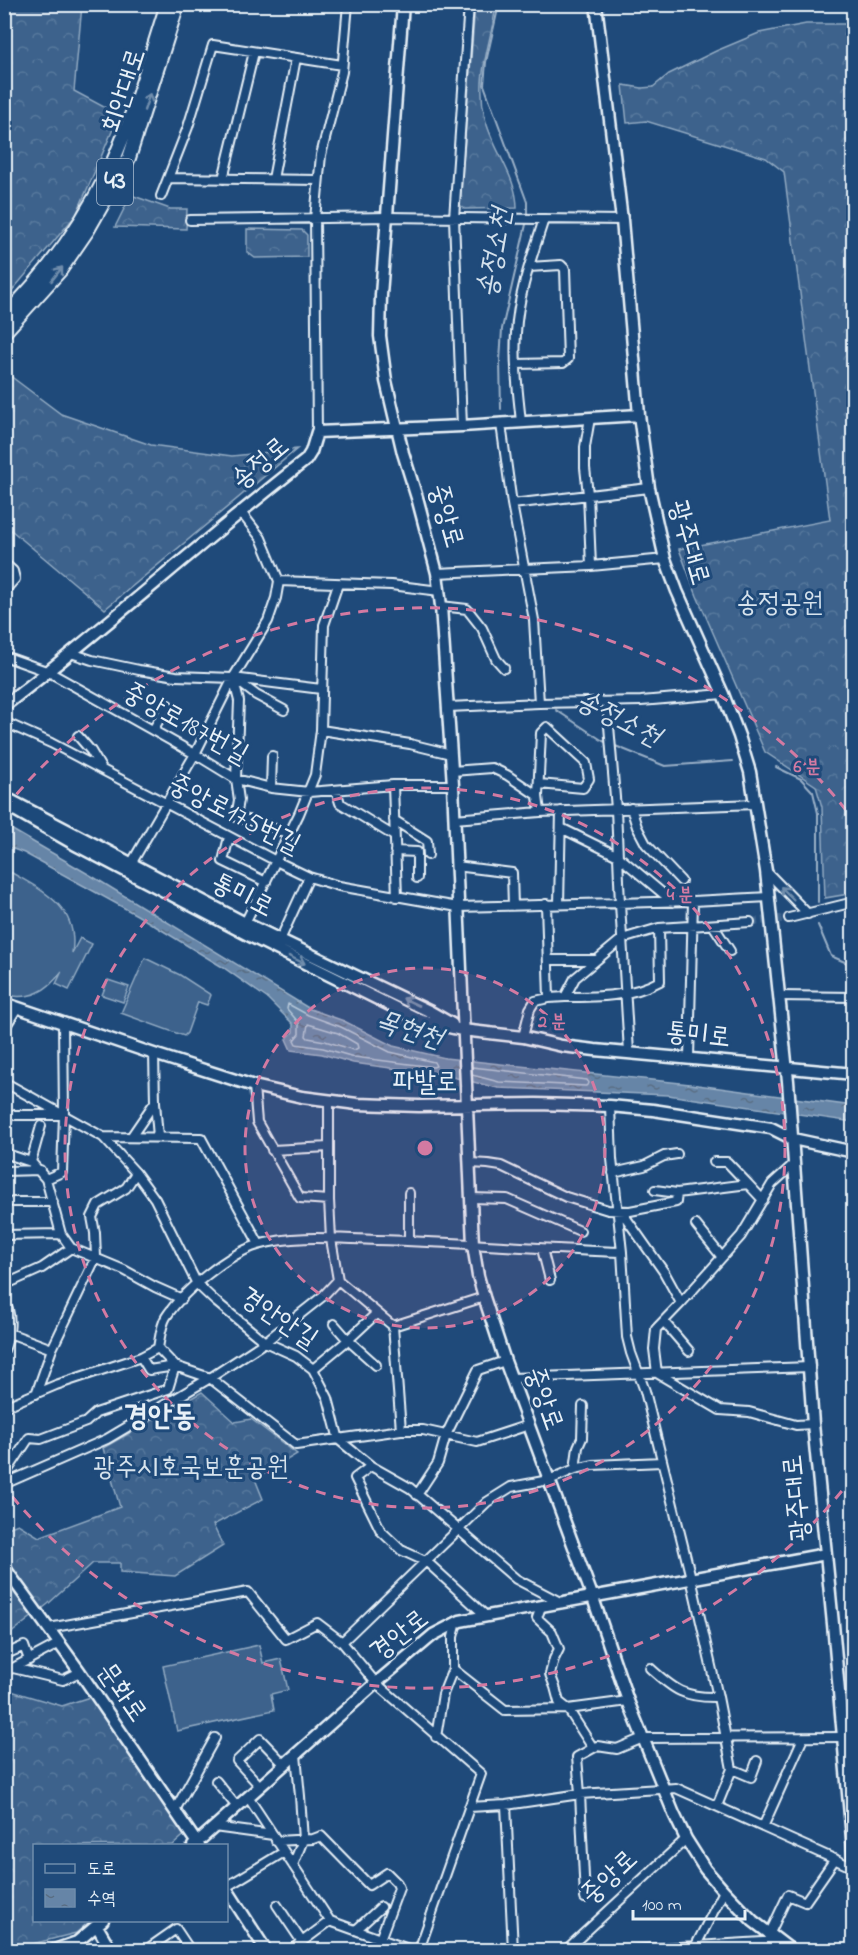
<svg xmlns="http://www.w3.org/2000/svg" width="858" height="1955" viewBox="0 0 858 1955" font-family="'Indie Flower','Poor Story',sans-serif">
<defs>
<pattern id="forest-crowns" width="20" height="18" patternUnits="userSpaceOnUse" patternTransform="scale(1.5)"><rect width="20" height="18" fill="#3c628c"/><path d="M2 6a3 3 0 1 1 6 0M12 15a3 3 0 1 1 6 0" fill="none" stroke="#58799d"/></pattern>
<pattern id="water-ripples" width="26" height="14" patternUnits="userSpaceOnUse" patternTransform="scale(1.5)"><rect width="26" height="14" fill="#6685a7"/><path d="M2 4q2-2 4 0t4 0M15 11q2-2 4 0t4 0" fill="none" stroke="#596d82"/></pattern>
</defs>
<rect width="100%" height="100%" fill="#1f4a7a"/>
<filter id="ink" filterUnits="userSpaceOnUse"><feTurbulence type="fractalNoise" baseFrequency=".0167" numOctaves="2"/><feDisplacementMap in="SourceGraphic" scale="12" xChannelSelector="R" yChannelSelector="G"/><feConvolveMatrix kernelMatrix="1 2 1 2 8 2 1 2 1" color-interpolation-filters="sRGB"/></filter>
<g filter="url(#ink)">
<path fill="url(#forest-crowns)" stroke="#92aac2" stroke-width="1.5" d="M5 4 82 5 74 91 119 115 76 215 5 299Z
M475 5H496C491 45 475 75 485 118 492 149 517 176 517 208L465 209 460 205Z
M806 24H854V893L825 898 822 807 816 786 765 752 697 596 679 549 830 520 784 172 766 158 646 121 627 123 623 85 642 88 653 87 669 74 716 51 759 33Z
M131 195 170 209H187L186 229 115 227Z
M247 229 302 230 307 235V257L255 258 247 252Z
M5 372 61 414 151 445 232 456 297 449 105 609 5 525Z
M202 1392 235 1422 251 1419 297 1454 255 1479 263 1499 213 1525 223 1546 175 1576 120 1572V1563H93L48 1604 5 1638V1529L18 1524 39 1537 120 1507 103 1448Z
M4 1689 62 1706 93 1696 189 1831 173 1845 34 1846V1920L90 1921 76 1933 9 1950H4Z"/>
<path fill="#3c628c" stroke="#92aac2" stroke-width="1.5" d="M5 869C39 889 80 905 72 953L80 938 92 944 69 990 56 984 62 971C47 992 30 1000 5 995Z
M145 958 180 975 211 995 207 1005 198 1002 187 1033 184 1036 121 1013Z
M108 980 129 987 123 1002 102 995Z
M259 1645 263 1663 281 1659 288 1690 271 1694 274 1710 177 1731 163 1666Z"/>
<path fill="url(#water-ripples)" stroke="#9ab0c7" stroke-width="1.5" d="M4 825 95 878 310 1009 344 1021 393 1046 445 1058 690 1084 853 1106V1122L668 1095 498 1088 444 1075 353 1063 322 1054 291 1050 286 1039 293 1032V1024L268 999 224 968 137 915 24 853 5 846Z"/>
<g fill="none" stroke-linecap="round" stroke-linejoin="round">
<path stroke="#b4c6d8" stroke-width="1.5" d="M288 1004 308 1015 341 1027 390 1052 434 1062 436 1066 433 1067 354 1057 323 1048 296 1044 294 1040 299 1034V1023L287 1009Z
M308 1024 338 1033 357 1044 358 1048 354 1050 325 1041 308 1038 306 1036Z
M472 1067 587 1080 589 1083 586 1086 499 1082 472 1075"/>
<path stroke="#9ab0c7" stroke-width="2" d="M499 4 486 62 484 85 527 202V220L502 329 500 361 501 409
M556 710 603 741 665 766 733 761
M776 767 801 779 813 792 818 813V902
M818 925 831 956 854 966"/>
<path stroke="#3d638d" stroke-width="8" stroke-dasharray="8 4" stroke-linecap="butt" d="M750 922 789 918"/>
<defs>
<path id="street" d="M169 178 318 180
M223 179 254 52
M273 179 296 58
M161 196 188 127 213 45 342 65
M190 220 388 217 622 220
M516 364 563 363 568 359 565 269 561 265 529 267
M590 418 585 447V468L588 494 591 566
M521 422C518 393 514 363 516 333 518 294 532 257 544 219
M501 424 512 504 534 620 539 703
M462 426 454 218 469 4
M317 432 315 219 321 155 342 72 348 4
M512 504 649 488
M4 563 13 571 15 579 4 591
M437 573 591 566 665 559
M279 581 391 585 440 591
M441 606 467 609 482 628 496 659 504 668
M71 653 92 660 139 670 176 676 233 678 321 689
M4 656 49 672 195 754 236 779 271 788 309 792 393 785H453
M233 678 239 701 236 779 239 800 236 817 267 825 289 835
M235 679 256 695 284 710
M607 702 616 809 620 904 629 1052
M448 707 539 703 641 701 723 694
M4 722 51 743 276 861 309 877 339 886 458 907 693 901 769 897
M153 730 168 705
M321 730 410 744 451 754
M78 736 91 751 101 768
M452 771 492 768 507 775 538 796
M539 784 583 788 589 779 586 763 547 727 541 733 538 796 540 812
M393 785 397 897
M271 788 272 756
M336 790 340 803 394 836
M631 808 637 827 646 844 681 881
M454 819 540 812 756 804
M394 820 427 841 428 855
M561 828 618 856 673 902
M229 837 223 861 266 882
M395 851 417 852V878
M131 864 195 754 233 678 268 621 276 598 279 581 261 538 240 511
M456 866 512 873 513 906
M766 871 808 914
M559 904 561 811
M789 918 854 902
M245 923 299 814 315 775 321 730 324 625 338 584
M713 925 730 951
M280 940 309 877
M548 960H595
M779 996 854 997
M565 997C597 997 631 997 660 981L659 928
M549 998 565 997 575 978 622 939 659 928 750 922
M4 1029 17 1008
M523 1037 530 1009 535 1001 549 998 546 904
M689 1058 693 901
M4 1082 103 1137 136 1173 155 1199 197 1284 215 1301 265 1342 296 1356 313 1369 328 1398 339 1440 371 1466 410 1488 516 1579 562 1603
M254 1086 257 1122 300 1198 329 1200
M155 1102 158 1137
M610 1106 612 1159 622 1252 627 1337 631 1353 645 1391 691 1578 718 1697 732 1769 717 1806
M4 1115H63
M4 1133 8 1115
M103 1137 201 1138 259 1244
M131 1137 155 1102 154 1054
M272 1150 329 1147
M4 1153 31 1162 46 1179 61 1234 71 1248 124 1270 155 1287 182 1299
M31 1162 41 1126
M714 1162H727L748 1184
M470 1163 488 1164 501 1166 566 1197 608 1210 630 1211 676 1202 677 1193 748 1184 763 1200
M795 1163 772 1184 741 1236 681 1303 656 1329 654 1349 657 1373 720 1410 749 1412 796 1425 813 1424
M4 1171 40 1170
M613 1173 644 1166 664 1156 677 1154
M46 1179 62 1172 64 1115 63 1023
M655 1190 677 1193
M471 1198 507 1199 580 1231
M13 1202H53
M618 1212 626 1218 664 1272 681 1303
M854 1221V1223
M696 1225 721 1256
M4 1235 61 1234
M409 1241V1193
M542 1249 550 1280
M338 1280 393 1326 484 1297
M4 1285 42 1268 71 1248
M4 1302C13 1313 10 1337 4 1350
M664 1322 689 1351
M334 1324 348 1340 376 1365
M393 1326 401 1430
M9 1333 52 1349
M141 1357 149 1370 175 1366 210 1378 296 1445 401 1430H423L477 1442 529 1425
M313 1369 348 1340 377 1313
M512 1378 810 1367
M36 1394 52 1349 96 1257 95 1233 92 1217 98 1205 126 1188 136 1173
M4 1407 56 1385 141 1357 158 1348C160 1338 161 1325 166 1317 183 1291 228 1254 258 1245 297 1234 336 1239 376 1240 458 1242 540 1249 622 1252
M371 1466 355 1478 381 1531 401 1550 427 1562 486 1616
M575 1469 578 1447 582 1438 583 1406
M4 1476 29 1438 41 1439 86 1422 96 1413 168 1389 175 1366 158 1348
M4 1484 107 1439 210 1378 265 1342 323 1296 338 1280 331 1239 329 1200V1101
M417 1495 438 1463 446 1435 478 1370 505 1361
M541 1607 537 1618 552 1632 559 1649 554 1659 550 1674 555 1687 559 1702 568 1709 593 1748
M49 1628 248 1592 286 1639 317 1623 342 1642 376 1683 481 1774 419 1950
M342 1642 487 1502 511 1487 549 1480 575 1469 593 1465 662 1462
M4 1655 24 1646 29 1660
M13 1668 63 1680 80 1672
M650 1668C674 1690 685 1698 718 1697
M453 1669 505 1710 568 1709 628 1701
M4 1671 13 1668 58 1644
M436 1737 443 1694 453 1669V1637L457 1622
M732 1769 751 1777 757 1761
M216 1781 237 1807
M260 1786 237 1761 260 1739 285 1765
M248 1797 330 1921 411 1950
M506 1805 513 1950
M469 1807 506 1805 580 1794 676 1788 854 1868
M175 1810 215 1738
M214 1827 273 1835
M763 1827 803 1738
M276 1841 313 1839 321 1836 369 1885 387 1873 397 1883 399 1888 376 1950
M293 1865 303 1840 300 1796 296 1755
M226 1887 284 1852
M585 1898 580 1794 577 1757 597 1746 617 1749 643 1738 842 1737
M277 1905 302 1942
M356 1930 381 1907
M769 1935 788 1895 805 1902 835 1859
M694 1949 724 1891
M146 1950 176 1929 190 1950
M291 1950 330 1921
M566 1950 686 1839
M629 1950 778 1941"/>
<path id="secondary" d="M403 4 381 295 380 336 386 381 403 453 418 501 437 573 441 606 453 785 473 1245 478 1276 484 1297 505 1361 593 1598 628 1701 674 1814 686 1839 705 1869 724 1891 753 1921 791 1950
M596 4 622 220 639 415 649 488 665 559 677 591 723 694 739 736 750 772 766 871 788 1081 813 1424 833 1624 854 1861
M4 706C107 627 203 540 306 460L311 452 317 432 462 426 639 415
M4 797 245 923 431 1012 452 1024
M4 804 74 844 256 939 422 1021 462 1030 523 1037 562 1046 595 1050 854 1074
M4 1003 154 1054 254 1086 302 1097 357 1104 419 1106 536 1104 610 1106 653 1110 771 1128 793 1139 854 1152
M4 1567 80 1672 199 1846
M193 1846 376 1683 433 1635 460 1621 826 1554
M226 1888 266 1950
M97 1926 111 1950
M54 1950 77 1942 103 1920"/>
<path id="primary" d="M4 316C48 273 83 223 110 168 134 116 149 59 167 4
M4 333 60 271 88 230 129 158 178 4"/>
</defs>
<use href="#street" stroke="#e8f1f8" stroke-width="12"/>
<use href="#secondary" stroke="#e8f1f8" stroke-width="15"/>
<use href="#primary" stroke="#e8f1f8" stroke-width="16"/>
<use href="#street" stroke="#1f4a7a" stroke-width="8"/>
<use href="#secondary" stroke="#1f4a7a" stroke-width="10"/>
<use href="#primary" stroke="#1f4a7a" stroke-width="12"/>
</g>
<defs><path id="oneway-shaft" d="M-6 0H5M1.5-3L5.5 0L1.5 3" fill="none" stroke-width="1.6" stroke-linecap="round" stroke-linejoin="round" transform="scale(1.5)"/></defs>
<g stroke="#6f8dac">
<use href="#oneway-shaft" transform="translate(147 102) rotate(-71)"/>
<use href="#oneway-shaft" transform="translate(57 274) rotate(-52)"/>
<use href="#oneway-shaft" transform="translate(787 893) rotate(-135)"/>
<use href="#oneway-shaft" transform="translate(297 960) rotate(26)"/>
<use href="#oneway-shaft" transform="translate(411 1002) rotate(-155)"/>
</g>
</g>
<circle cx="425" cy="1148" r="180" fill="#d37aa2" fill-opacity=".12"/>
<g fill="none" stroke="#d37aa2" stroke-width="3" stroke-dasharray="10 8">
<circle cx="425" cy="1148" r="180"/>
<circle cx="425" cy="1148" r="360"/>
<path d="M853 1477A540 540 0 0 1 5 1488M5 808A540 540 0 0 1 853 819"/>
</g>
<g text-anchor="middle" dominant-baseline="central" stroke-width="6" stroke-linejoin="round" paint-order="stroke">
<rect fill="#1f4a7a" stroke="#acbfd2" stroke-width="1.5" x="97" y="159" width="36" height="46" rx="4.5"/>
<g font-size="26" font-weight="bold" fill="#e8f1f8">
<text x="115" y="182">43</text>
</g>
<g font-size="27" fill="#e8f1f8" stroke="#1f4a7a">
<text transform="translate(125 91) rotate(-72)">회안대로</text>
<text transform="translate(261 464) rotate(-40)">송정로</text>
<text transform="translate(445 516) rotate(74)">중앙로</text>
<text transform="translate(688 543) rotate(74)">광주대로</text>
<text transform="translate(185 724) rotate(29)">중앙로187번길</text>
<text transform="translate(234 815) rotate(27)">중앙로175번길</text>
<text transform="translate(242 896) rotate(27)">통미로</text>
<text transform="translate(698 1036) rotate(6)">통미로</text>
<text x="425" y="1083">파발로</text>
<text transform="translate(278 1319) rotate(34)">경안안길</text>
<text transform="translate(543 1399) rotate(70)">중앙로</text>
<text transform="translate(798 1498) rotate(-96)">광주대로</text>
<text transform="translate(400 1636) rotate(-38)">경안로</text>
<text transform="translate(121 1693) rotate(55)">문화로</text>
<text transform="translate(610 1878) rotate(-43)">중앙로</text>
</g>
<g font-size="27" fill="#d7e3ed" stroke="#1f4a7a">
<text x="780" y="604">송정공원</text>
<text x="191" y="1468">광주시호국보훈공원</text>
</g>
<g font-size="28" font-style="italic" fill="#d4e1ec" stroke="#1f4a7a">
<text transform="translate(496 253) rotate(-80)">송정소천</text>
<text transform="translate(618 720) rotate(27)">송정소천</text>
<text transform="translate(409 1031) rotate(18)">목현천</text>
</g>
<g font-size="30" font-weight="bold" fill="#e8f1f8" stroke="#1f4a7a">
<text x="160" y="1418">경안동</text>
</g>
</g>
<circle cx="425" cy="1148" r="9" fill="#d37aa2" stroke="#1f4a7a" stroke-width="3"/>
<g font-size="18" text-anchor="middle" font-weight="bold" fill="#d37aa2" stroke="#1f4a7a" stroke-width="6" stroke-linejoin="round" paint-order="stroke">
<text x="807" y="772">6 분</text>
<text x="680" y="900">4 분</text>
<text x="552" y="1027">2 분</text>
</g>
<rect width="858" height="1955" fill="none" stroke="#1f4a7a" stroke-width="24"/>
<rect x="12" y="12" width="834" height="1931" fill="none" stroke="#e8f1f8" stroke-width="2" filter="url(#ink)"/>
<rect x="33" y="1844" width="195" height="78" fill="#1f4a7a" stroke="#6f8dac" stroke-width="1.5"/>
<rect x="45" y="1864" width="30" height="9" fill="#1f4a7a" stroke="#6f8dac" stroke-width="1.5"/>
<text x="87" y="1874" font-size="18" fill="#e8f1f8">도로</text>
<rect x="45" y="1889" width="30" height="18" fill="url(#water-ripples)" stroke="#6f8dac" stroke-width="1.5"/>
<text x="87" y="1904" font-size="18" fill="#e8f1f8">수역</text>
<path d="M633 1910v9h112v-9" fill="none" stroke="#e8f1f8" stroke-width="3"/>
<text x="642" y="1910" font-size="18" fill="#e8f1f8" stroke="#1f4a7a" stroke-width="4.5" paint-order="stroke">100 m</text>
</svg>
